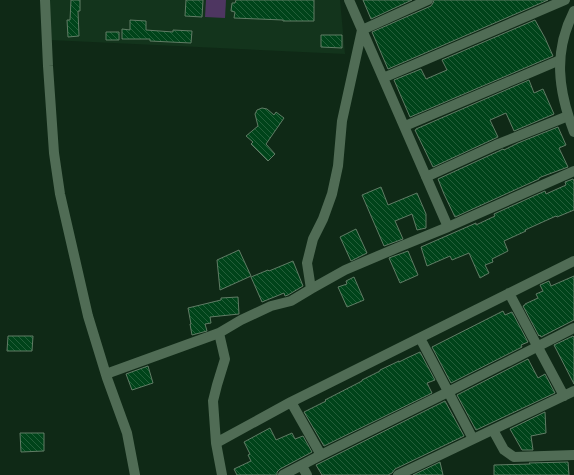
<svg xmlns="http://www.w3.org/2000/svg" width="574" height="475" viewBox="0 0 574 475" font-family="Raleway,sans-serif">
<defs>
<pattern id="building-back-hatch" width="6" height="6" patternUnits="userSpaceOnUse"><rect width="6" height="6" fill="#00441a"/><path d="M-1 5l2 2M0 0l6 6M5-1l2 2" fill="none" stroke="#245f3a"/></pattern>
</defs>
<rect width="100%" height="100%" fill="#0f2916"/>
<path fill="#13341c" d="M48 0H340L345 54 50 40Z"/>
<path fill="#4e3661" d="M206 0H226L225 18 205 17Z"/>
<path fill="url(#building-back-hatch)" stroke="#607c65" d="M71 0H80V11H78L79 36 68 37 67 20H70Z
M186 0H203L202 17 185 16Z
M236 0H314V21H283V20L234 18 235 12 231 11 232 3H235Z
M363 0H412L371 19Z
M434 0H548L388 69 372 32 431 6 433 3Z
M130 20 146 21V30L173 32V30L192 31 191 43 150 41V39H122V29L130 30Z
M535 20 545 38 553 56 410 117 394 80 421 69 426 79 447 70 442 60Z
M106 32H119V40H106Z
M321 35H342V48L321 47Z
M529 80 534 93 543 89 554 114 514 131 506 113 490 120 498 137 433 167 415 130H416V129Z
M262 108 267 109 274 115 276 112 284 118 266 144 275 154 268 161 251 144 253 142 246 136 258 126 255 114 257 110Z
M558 127 566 145 559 148 568 167 541 177 539 178V179L455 217 444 194 438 179 499 151 503 149 504 150 518 143Z
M573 179 574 181V210L557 217 556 216 525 230 526 231 504 241 508 251 492 259 493 262 485 265 489 273 480 278 469 253 452 260 450 256 427 266 421 247 476 223V225L495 216 494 214 545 191 546 194 566 185 565 182Z
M381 187 388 205 417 193 426 214V228L417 230 412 214 395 221 403 239 384 246 362 195Z
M356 229 367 253 351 261 340 237Z
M239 250 251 276 220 290 217 260Z
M408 251 418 275 400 283 389 258Z
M293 261 303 286 288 295 285 296 284 293 262 302 251 277 268 270 269 271Z
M574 276V320L541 337 540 335 539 336 523 306 525 305V304L538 298 536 294 543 291 540 285 549 281 551 286Z
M354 277 364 300 347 307 338 287 347 284 346 281Z
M238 297 239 314 210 317 211 323 205 324 207 331 192 335 190 324H191L188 308 221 300V298Z
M503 311 505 315 512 312 528 342 521 345 522 347 451 383 432 347Z
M8 336H33L32 351H7Z
M573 336 574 337V384L554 345Z
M420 352 435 380 427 383 432 393 324 446 304 412 326 401 325 400 362 381V380L380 371V370L399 361V362L407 358Z
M528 359 538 378 545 374 555 393 476 430 457 395Z
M148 366 153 383 132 390 126 374Z
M445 401 464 436 395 469 392 473 388 475H322L316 465Z
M545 412 546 433 531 436 533 450H522L510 429Z
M270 428 276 440 292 433 295 439 303 436 312 452 280 469 277 472V475H237L234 469 251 461 248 455 250 454 244 442Z
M20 433H44V451L21 452Z
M440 462 443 475H413Z
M568 462 569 475H494V465L530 464 529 463Z"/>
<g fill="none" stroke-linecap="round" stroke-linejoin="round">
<path stroke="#506c55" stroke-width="10" d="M45 0 48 66 54 153 60 194 88 316 107 378 127 433 135 475
M349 0 448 227 574 171
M383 78 565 0
M405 126 560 60
M426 177 496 145 568 116
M311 289 345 270 399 247 448 227
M509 293 564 396
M420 338 473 439
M106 374 219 333
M291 402 321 455
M493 430 504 450 514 457 574 455
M216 443 291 402 574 261
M302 466 307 475
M222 475 216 443 213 401 217 385 225 359 219 333 241 320 271 306 291 301 311 289 307 263 313 239 323 219 332 194 338 166 342 121 362 30 428 0
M283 475 321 455 448 392 574 328
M398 475 574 391"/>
<path stroke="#506c55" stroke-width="10" d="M574 11C553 52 558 90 574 132"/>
</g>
</svg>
